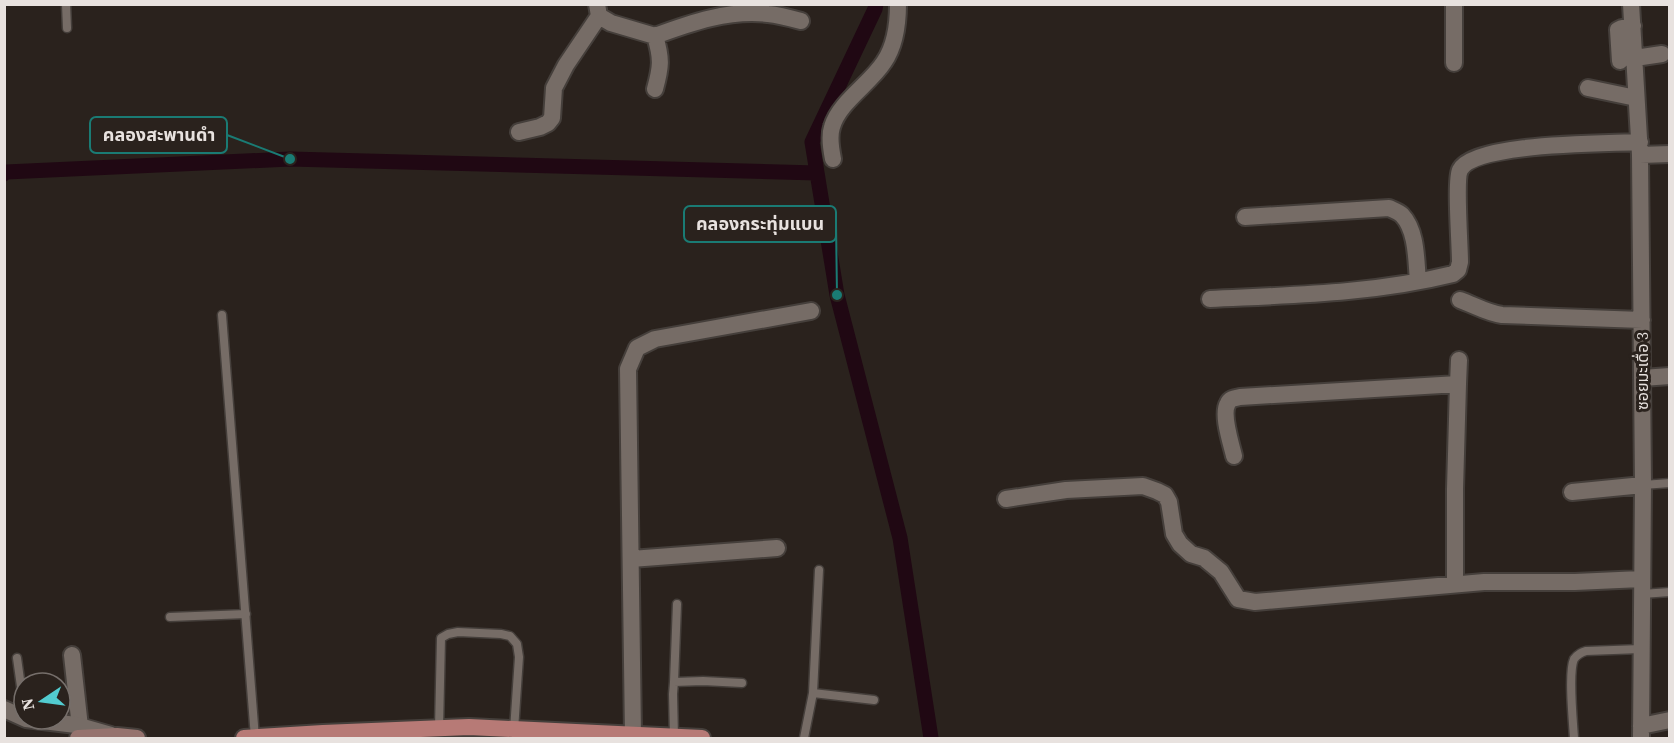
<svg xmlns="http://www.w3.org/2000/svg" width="1674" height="743" viewBox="0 0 1674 743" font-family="'Source Serif 4','Noto Sans Thai',serif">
<rect width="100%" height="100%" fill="#2a221d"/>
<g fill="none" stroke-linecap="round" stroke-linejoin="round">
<path stroke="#200813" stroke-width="15" d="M876 4 875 9 812 142 837 295 900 538 931 738
M4 174 6 172 290 159 817 173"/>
<defs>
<path id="service" d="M66 4 67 28
M222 315 255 738
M1643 485 1670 483
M1642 594 1670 592
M170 617 246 614
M17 658 24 708
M674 682 677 604
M813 693 874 700
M439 728 441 638 448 634 458 632 501 634 510 636 517 644 519 657 514 730
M674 737 673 694 674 682 703 681 742 683
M804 738 813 693 819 570
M1574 738C1573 722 1568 672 1574 659 1577 655 1582 652 1586 651L1641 649"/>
<path id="minor" d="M1631 4 1640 155 1643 485 1641 738
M599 16 611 23 655 36C662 59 661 67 655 89
M655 36C690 23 730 9 768 14 779 15 790 18 801 21
M1635 58 1662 54
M1620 61 1618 30 1622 28 1633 26
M1454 63V4
M1588 88 1636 98
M519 132 540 127 548 123 552 118 554 88 566 65 599 16 597 4
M1640 155 1670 154
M833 159C831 149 829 136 832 127 839 102 870 84 884 62 895 46 898 24 898 4
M1245 217 1389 208C1393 210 1398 211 1402 215 1417 231 1416 260 1418 281
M1210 299C1292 295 1372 294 1453 274L1458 270 1460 262C1460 246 1455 180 1460 170 1474 142 1608 144 1640 142
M1460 300C1474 305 1487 313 1502 315L1642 320
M1642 378 1670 376
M1458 384 1459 360
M1234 456C1231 443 1221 414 1228 403 1230 398 1236 398 1240 397L1458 384 1455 489V584
M1572 492 1643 485
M1006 499 1066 490 1143 486 1157 491 1165 495 1169 502 1174 534 1180 544 1191 554 1204 558 1221 572 1238 599 1255 602 1484 582H1575L1641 579
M631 559 777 548
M72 655 80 727
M1641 726 1670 720
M633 735 628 369 637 348 655 339 811 311"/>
<path id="tertiary" d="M4 709 26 719 76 725 111 735"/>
<path id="secondary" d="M78 738 117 736 137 738"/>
<path id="primary" d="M244 738 323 733 469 727 702 738"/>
</defs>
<use href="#service" stroke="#453f3b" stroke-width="11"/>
<use href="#minor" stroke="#453f3b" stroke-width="20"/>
<use href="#tertiary" stroke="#453f3b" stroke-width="20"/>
<use href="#secondary" stroke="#453f3b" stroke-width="20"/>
<use href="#primary" stroke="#453f3b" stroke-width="20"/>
<use href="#service" stroke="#766c66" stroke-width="8"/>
<use href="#minor" stroke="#766c66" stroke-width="16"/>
<use href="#tertiary" stroke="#766c66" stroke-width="16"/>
<use href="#secondary" stroke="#96736e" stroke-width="16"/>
<use href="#primary" stroke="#b77a76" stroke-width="16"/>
</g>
<g text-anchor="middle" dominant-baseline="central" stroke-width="6" stroke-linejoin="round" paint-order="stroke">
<g font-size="16" fill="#e8e2df" stroke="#2a221d">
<text transform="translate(1642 371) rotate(-90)">ซอยมะเดื่อ 3</text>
</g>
</g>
<path fill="none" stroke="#1a7b74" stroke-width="2" d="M290 159L227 135M837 295L836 224"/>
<g fill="#1a7b74" stroke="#2a221d" stroke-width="2">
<circle cx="290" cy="159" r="6"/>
<circle cx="837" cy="295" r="6"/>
</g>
<g fill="#2a221d" stroke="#1a7b74" stroke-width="2">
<rect x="90" y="117" width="137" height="36" rx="6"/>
<rect x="684" y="206" width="152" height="36" rx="6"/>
</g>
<g font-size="18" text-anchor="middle" font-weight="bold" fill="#e8e2df">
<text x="159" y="141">คลองสะพานดำ</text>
<text x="760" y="230">คลองกระทุ่มแบน</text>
</g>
<rect width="1674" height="743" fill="none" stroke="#e8e2df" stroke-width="12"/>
<g transform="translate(42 701) rotate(257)"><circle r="28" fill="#2a221d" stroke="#766f6b" stroke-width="1.5"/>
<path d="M0-4.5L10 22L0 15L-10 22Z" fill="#52ccd0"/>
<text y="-9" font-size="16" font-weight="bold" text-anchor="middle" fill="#e8e2df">N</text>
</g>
</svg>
